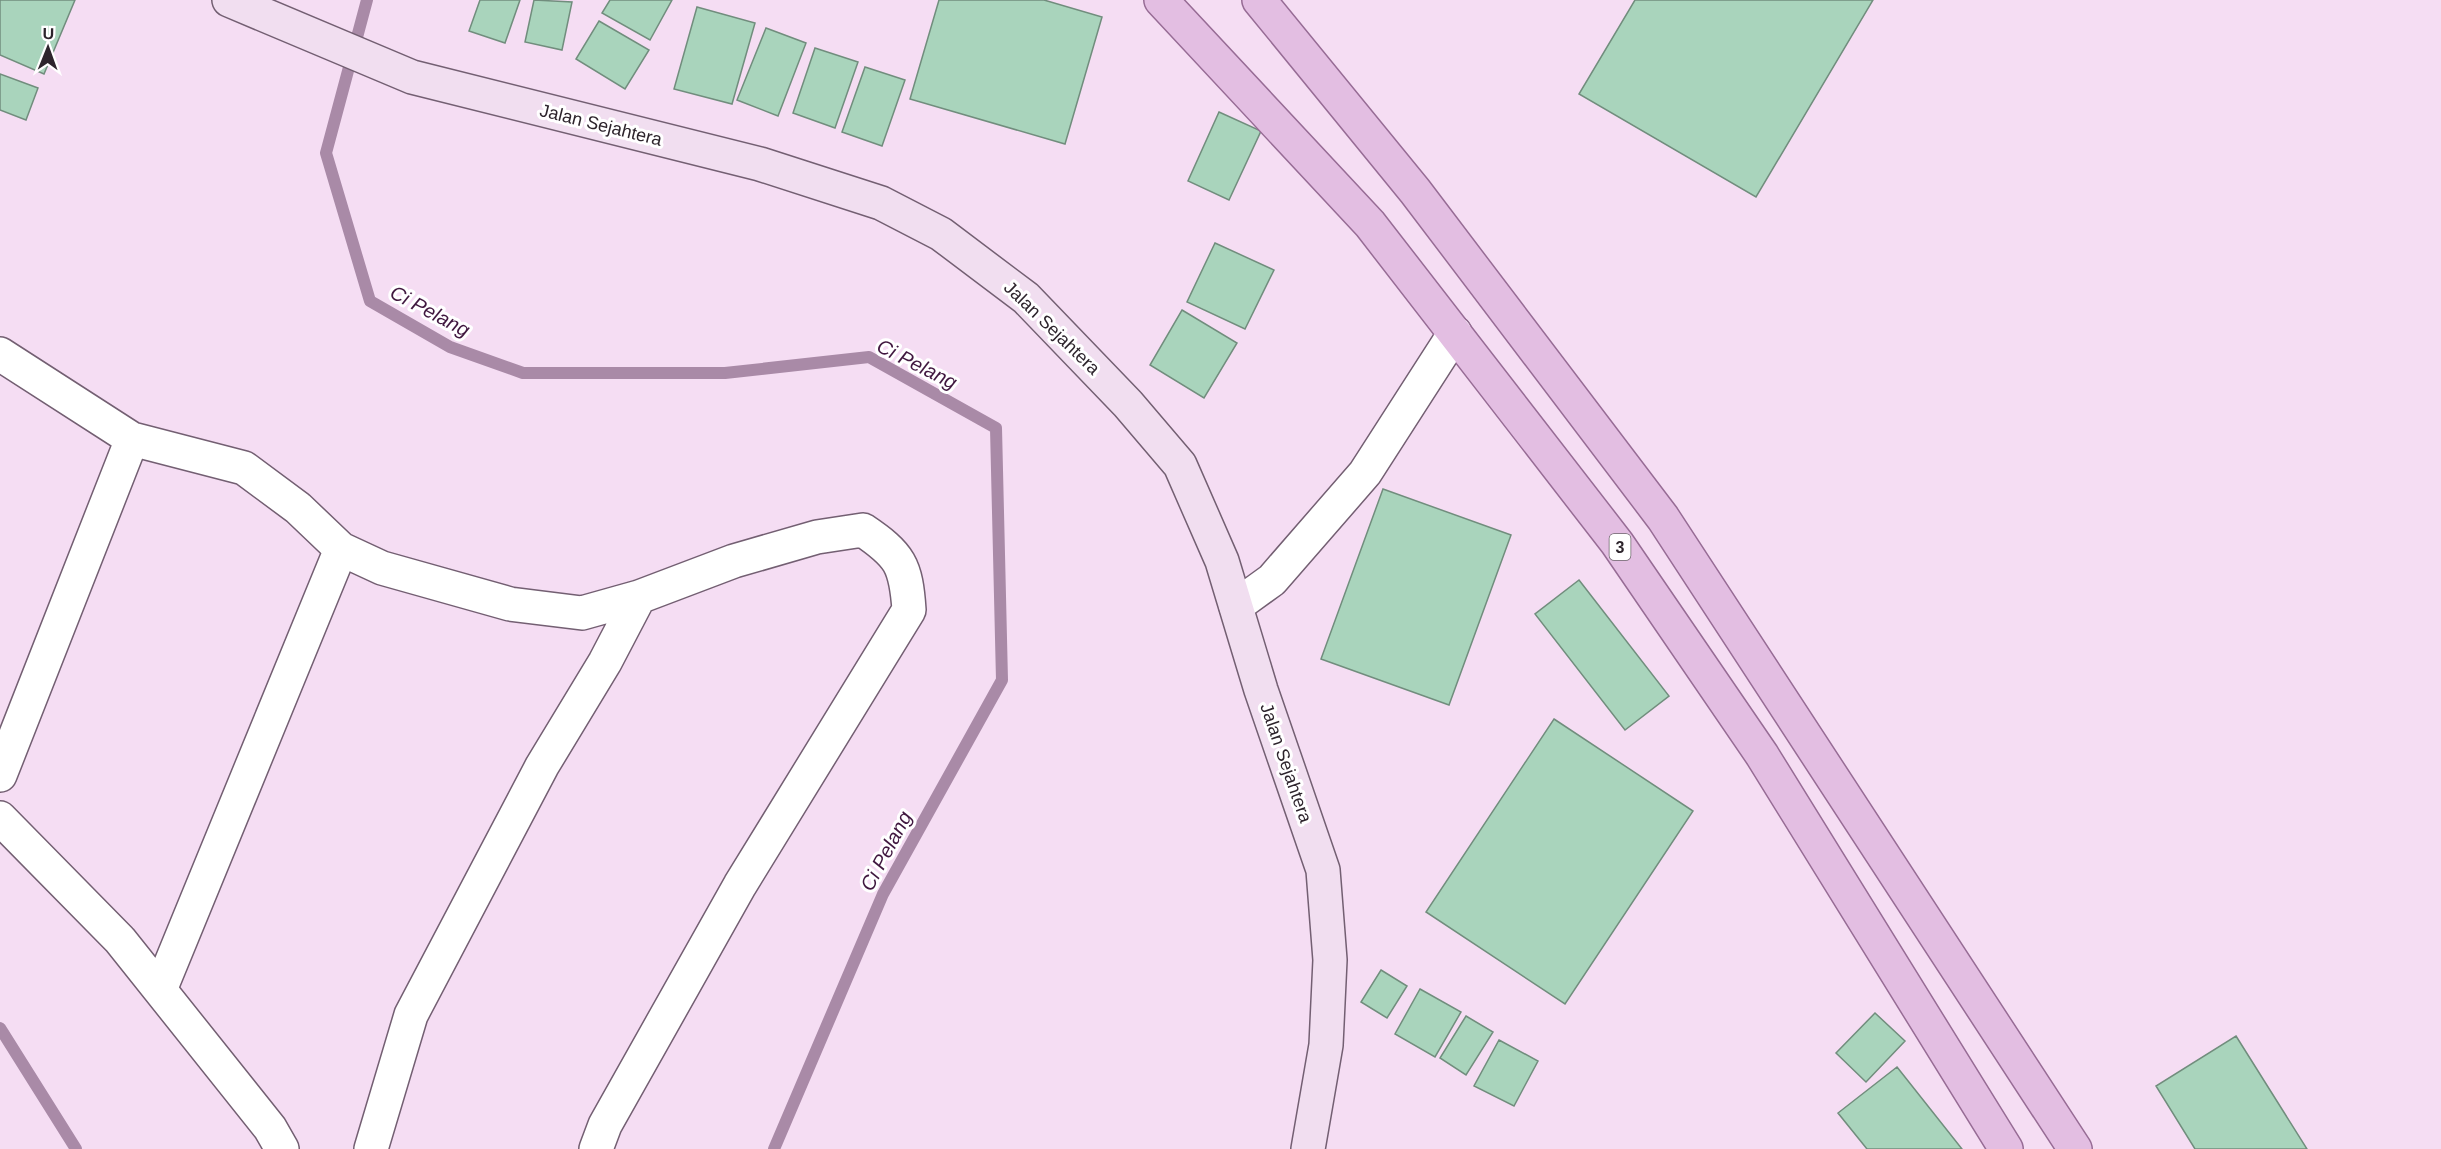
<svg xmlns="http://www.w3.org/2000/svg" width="2441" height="1149" viewBox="0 0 2441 1149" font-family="Arial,sans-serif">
<rect width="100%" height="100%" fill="#f5ddf3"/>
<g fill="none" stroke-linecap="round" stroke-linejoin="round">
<path stroke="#a98aa7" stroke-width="12" d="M367 0 326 153 370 301 450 347 523 373H725L869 357 996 428 1002 680 883 894 774 1149
M0 1028 76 1149"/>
</g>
<path fill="#a9d4bc" stroke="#718d7d" stroke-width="1.5" d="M0 0H75L44 74 0 55Z
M480 0H520L505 43 469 31Z
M534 0 572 2 562 50 525 42Z
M610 0H672L650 40 602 13Z
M939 0H1044L1102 17 1065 144 910 99Z
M1635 0H1873L1756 197 1579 94Z
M697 7 755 23 732 104 674 89Z
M599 21 649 50 625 89 576 59Z
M766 28 806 43 778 116 737 100Z
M815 48 858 62 835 128 793 113Z
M865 67 905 80 882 146 842 132Z
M0 74 38 88 26 120 0 110Z
M1219 112 1261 131 1229 200 1188 181Z
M1215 243 1274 270 1245 329 1187 302Z
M1182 310 1237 343 1204 398 1150 365Z
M1383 489 1511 535 1449 705 1321 659Z
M1579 580 1669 696 1625 730 1535 614Z
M1554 719 1693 811 1565 1004 1426 912Z
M1381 970 1407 986 1387 1018 1361 1002Z
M1420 989 1461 1012 1435 1057 1395 1034Z
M1875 1013 1905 1041 1866 1082 1836 1053Z
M1466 1016 1493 1032 1466 1075 1440 1058Z
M2236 1036 2307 1149H2195L2156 1086Z
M1499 1040 1538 1061 1514 1106 1474 1086Z
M1897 1067 1962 1149H1867L1838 1113Z"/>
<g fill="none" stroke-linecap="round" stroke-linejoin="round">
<defs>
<path id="street" d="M0 354 132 439 244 468 298 508 341 549 382 568 510 604 582 613 639 597 734 561 817 537 863 530C900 555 906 565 909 610L740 885 605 1125 596 1149
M1236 606 1272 580 1365 473 1455 333
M0 775 132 439
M0 818 120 940 270 1128 282 1149
M160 990 341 549
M371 1149 411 1015 542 766 605 662 639 597"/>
<path id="secondary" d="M229 0 412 77 760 164 881 203 941 234 1026 298 1128 404 1180 465 1222 561 1261 690 1323 870 1330 960 1326 1045 1308 1149"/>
<path id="primary" d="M1161 0 1370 224 1617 543 1762 755 2006 1149
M1259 0 1415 191 1663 518 2075 1149"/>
</defs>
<use href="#street" stroke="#735f72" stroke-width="36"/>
<use href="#secondary" stroke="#735f72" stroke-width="36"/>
<use href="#primary" stroke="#976c95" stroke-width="36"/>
<use href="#street" stroke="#fff" stroke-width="33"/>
<use href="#secondary" stroke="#f1def0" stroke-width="33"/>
<use href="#primary" stroke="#e3bee2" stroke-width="33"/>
</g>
<g text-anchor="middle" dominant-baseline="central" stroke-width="6" stroke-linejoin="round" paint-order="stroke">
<rect fill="#fff" stroke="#6c666b" stroke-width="1.5" x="1609.5" y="534" width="21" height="26" rx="4.5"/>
<g font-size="16" font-weight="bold" fill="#2d242c">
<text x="1620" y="547">3</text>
</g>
<g font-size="18" fill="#2d242c" stroke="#fff">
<text transform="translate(601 125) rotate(14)">Jalan Sejahtera</text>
<text transform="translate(1052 328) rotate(44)">Jalan Sejahtera</text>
<text transform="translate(1286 763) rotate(71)">Jalan Sejahtera</text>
</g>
<g font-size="20" font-style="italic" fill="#40173f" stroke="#fff">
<text transform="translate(430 311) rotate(28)">Ci Pelang</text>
<text transform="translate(917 364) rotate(27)">Ci Pelang</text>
<text transform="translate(886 851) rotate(-62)">Ci Pelang</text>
</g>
</g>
<g transform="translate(48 48) rotate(1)" stroke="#ffffff" stroke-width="4.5" paint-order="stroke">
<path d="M0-4.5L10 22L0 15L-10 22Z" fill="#2d242c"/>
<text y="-9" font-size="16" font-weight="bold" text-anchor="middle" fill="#2d242c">U</text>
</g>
</svg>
